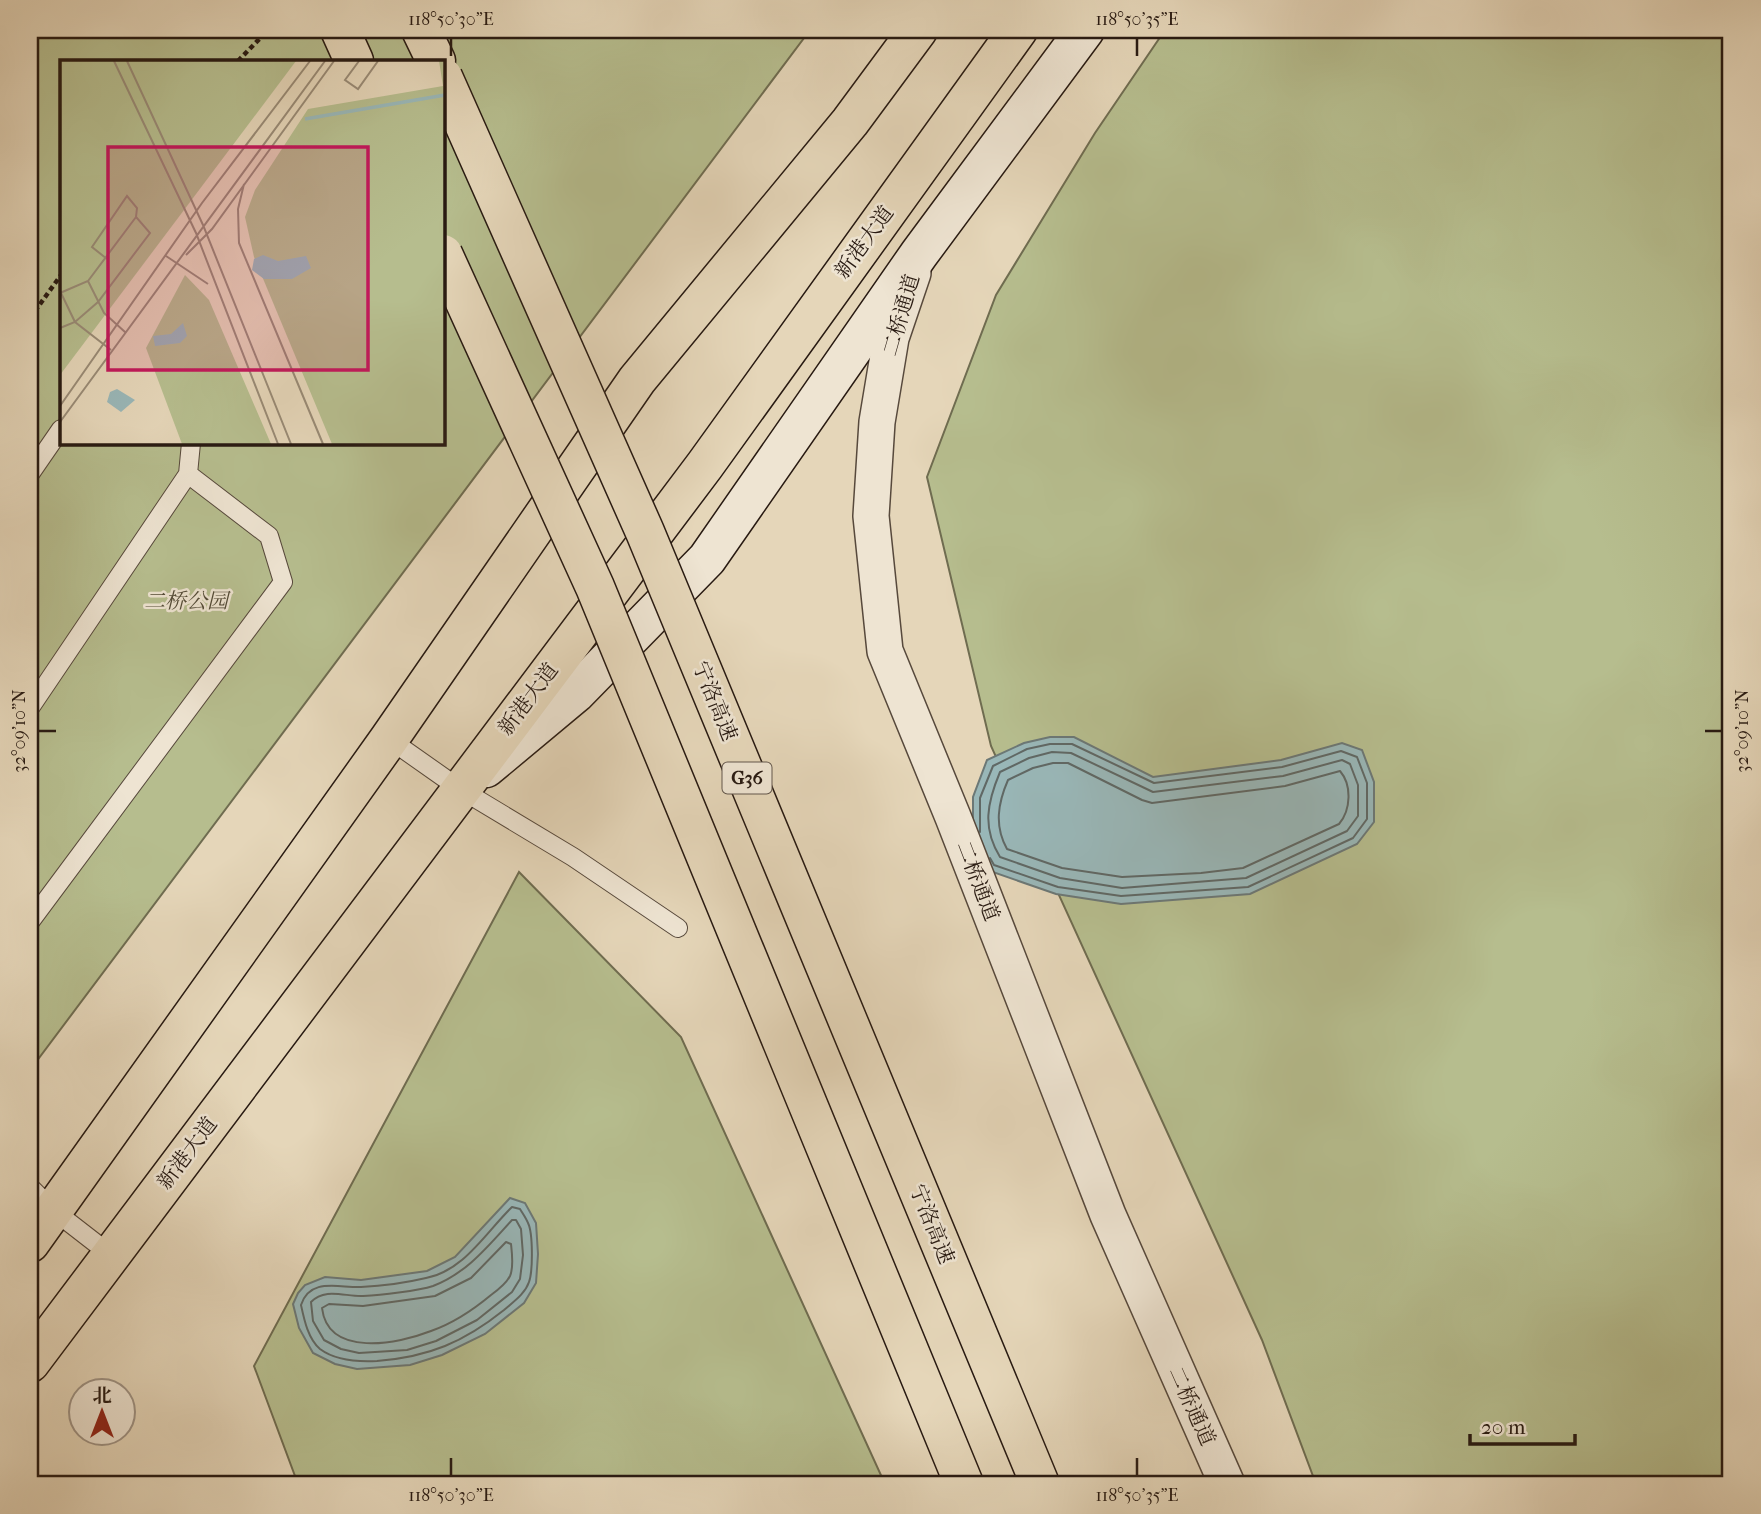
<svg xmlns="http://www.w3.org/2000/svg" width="1761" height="1514" viewBox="0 0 1761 1514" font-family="'IM FELL French Canon','Noto Serif SC',serif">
<rect width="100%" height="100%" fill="#e5d6b9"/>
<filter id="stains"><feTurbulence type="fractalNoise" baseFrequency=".00286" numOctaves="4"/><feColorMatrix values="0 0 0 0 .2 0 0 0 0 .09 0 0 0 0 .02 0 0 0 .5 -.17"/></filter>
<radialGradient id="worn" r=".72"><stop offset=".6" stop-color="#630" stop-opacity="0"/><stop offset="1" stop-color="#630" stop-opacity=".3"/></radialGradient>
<path fill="#b6bd8e" stroke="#6f6c50" stroke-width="2" fill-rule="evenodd" d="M30 30H810L30 1070ZM61 61H443V443H61Z
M1165 30H1731V1484H1316L1262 1340 991 746 927 477 996 295 1095 133Z
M519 872 681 1037 885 1484H298L254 1366Z"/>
<path fill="#99b7b8" stroke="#6c7876" stroke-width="2" d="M1050 737H1074L1153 777 1281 760 1342 743 1362 750 1374 782V822L1357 844 1250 894 1121 904 1056 894 987 870 973 838V797L987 760 1024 743Z
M510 1198 525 1203 536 1223 538 1254 536 1283 524 1303 485 1334 442 1355 410 1365 357 1369 335 1364 313 1353 299 1328 293 1304 298 1293 305 1285 325 1277 361 1280 427 1271 455 1257Z"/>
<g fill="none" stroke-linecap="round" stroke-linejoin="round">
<path stroke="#606865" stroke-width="2" d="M1052 752 1071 753 1153 792 1283 776 1342 760 1350 764 1358 785V816L1347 831 1246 878 1122 888 1060 878 1000 857C982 828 987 803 1000 772L1029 758Z
M1053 763H1068L1142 800 1152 803 1285 786 1340 771C1352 785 1351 810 1339 824L1243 868 1201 873 1122 877 1062 868 1007 849C994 826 998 803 1008 780L1033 768Z
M980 832V798L993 766 1027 749 1050 744H1072L1154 783 1282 767 1341 751 1357 757 1367 783V819L1353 838 1248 887 1121 896 1058 887 994 865 990 858
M512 1207 520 1209C523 1214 526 1218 528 1223 533 1233 533 1271 529 1282 525 1294 513 1302 504 1310 464 1342 429 1357 377 1361 358 1362 336 1361 320 1349 308 1339 304 1319 301 1305 310 1277 339 1288 361 1287 382 1286 405 1283 426 1278 464 1271 486 1232 512 1207Z
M512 1220H516L521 1229 523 1255 520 1279 512 1292 477 1320 436 1341 407 1350 359 1353 341 1349 324 1340 313 1321 311 1302C325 1287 346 1297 363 1296 380 1295 418 1291 433 1286 467 1273 488 1246 512 1220Z
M506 1242 511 1244C512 1253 514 1267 510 1276 506 1284 498 1290 491 1295 473 1310 454 1323 431 1331 398 1344 328 1358 322 1308L329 1304 363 1306 435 1296 471 1278Z"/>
<defs>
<path id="lane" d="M30 474 61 429
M30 708 188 474
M389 739 460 789 573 857 678 928
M30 922 283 582 269 536 188 474 191 443
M30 1187 53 1210 111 1255"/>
<path id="street" d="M913 273 891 338 877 422 871 516 885 651 953 817 1108 1215 1227 1484"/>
<path id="secondary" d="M486 768 576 693 707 559 919 254 1085 30"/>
<path id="primary" d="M30 1243 389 739 637 380 850 122 918 30
M30 1363 705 465 1018 30"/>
<path id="highway" d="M340 30 354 61
M421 30 436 61"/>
</defs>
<use href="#lane" stroke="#57493c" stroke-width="20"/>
<use href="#street" stroke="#57493c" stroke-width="38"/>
<use href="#secondary" stroke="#281a12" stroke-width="41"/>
<use href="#primary" stroke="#281a12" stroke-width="41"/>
<use href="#highway" stroke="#281a12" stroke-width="41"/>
<path stroke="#281a12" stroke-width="4.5" stroke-dasharray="5 3.5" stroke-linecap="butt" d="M238 61 268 30
M30 318 61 275"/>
<use href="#lane" stroke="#eee4d2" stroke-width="18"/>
<use href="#street" stroke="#eee4d2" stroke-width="35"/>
<use href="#secondary" stroke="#eee4d2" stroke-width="38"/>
<use href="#primary" stroke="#e5d6b9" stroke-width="38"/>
<use href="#highway" stroke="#e5d6b9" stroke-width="38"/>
<defs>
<path id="highway-bridge" d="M443 77 645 532 1040 1484
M443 254 595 587 964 1484"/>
</defs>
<use href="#highway-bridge" stroke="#281a12" stroke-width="41" stroke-linecap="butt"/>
<use href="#highway-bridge" stroke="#e5d6b9" stroke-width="38"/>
</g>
<path fill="none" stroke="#281a12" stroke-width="2.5" d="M451 38V56M1137 38V56M38 731H56M1705 731H1722M451 1458V1476M1137 1458V1476"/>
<g text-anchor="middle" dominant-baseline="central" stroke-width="5" stroke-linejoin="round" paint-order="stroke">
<rect fill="#eee4d2" stroke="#63574c" stroke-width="2" x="722.5" y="762.5" width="49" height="31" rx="5"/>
<g font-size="19" font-weight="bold" fill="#281a12">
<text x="747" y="778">G36</text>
</g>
<g font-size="21" fill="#281a12" stroke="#eee4d2">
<text transform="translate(864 242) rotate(-54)">新港大道</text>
<text transform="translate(901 315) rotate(-74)">二桥通道</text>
<text transform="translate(528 699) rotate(-53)">新港大道</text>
<text transform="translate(715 701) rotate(68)">宁洛高速</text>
<text transform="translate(978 881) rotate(69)">二桥通道</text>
<text transform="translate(187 1153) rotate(-53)">新港大道</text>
<text transform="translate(932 1224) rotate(68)">宁洛高速</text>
<text transform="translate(1192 1406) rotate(66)">二桥通道</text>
</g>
<g font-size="21" font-style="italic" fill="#534b37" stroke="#eee4d2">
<text x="186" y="601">二桥公园</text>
</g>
</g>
<g transform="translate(60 60)">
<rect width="385" height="385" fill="#e5d6b9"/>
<path d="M0 1H236L0 315ZM379 1H385V384H272L194 197 185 157 195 130 248 49 383 26ZM125 215 149 240 211 384H122L86 288Z" fill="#b6bd8e"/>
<path d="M203 195 218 201 246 196 251 208 232 219H204L192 210 194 199ZM123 263 127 276 120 283 95 286 93 276 111 274ZM57 329 75 340 61 352 47 342 50 332Z" fill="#99b7b8"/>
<path fill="none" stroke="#99b7b8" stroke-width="3.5" d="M245 59 385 35"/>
<path fill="none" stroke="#998b76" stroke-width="2" d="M54 1 136 173 218 384M67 1 143 165 231 384M299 1 285 20 298 29 318 1M184 124 178 149 179 183 263 384M126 195 152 169 274 1M106 196 148 224M28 221 44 253 65 272M0 233 28 221 76 157M1 233 15 262 51 290M0 268 15 262 38 242 90 173 76 157 77 148 67 136 32 187 47 199M0 346 142 143 250 1M0 362 265 1"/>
<path fill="#c2185b" fill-opacity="0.15" stroke="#c2185b" stroke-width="3.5" d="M48 87H308V310H48Z"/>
<rect width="385" height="385" fill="none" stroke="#281a12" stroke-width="3.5"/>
</g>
<rect width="1761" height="1514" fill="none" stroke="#e5d6b9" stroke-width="77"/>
<g transform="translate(102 1412)"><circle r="33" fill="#eee4d2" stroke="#9f9385" stroke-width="2"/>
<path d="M0-5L12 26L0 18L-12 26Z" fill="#8f2418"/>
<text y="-10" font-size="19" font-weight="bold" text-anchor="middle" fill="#281a12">北</text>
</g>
<path d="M1470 1434v10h105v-10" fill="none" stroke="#281a12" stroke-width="3.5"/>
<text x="1481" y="1434" font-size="21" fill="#281a12" stroke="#eee4d2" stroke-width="5" paint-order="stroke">20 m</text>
<rect x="38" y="38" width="1684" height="1438" fill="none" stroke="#281a12" stroke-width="2.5"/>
<g font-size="18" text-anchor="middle" fill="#281a12">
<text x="451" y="25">118°50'30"E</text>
<text x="1137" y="25">118°50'35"E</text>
<text transform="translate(19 731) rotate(-90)" y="6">32°09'10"N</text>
<text transform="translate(1742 731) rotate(-90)" y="6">32°09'10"N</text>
<text x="451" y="1501">118°50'30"E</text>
<text x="1137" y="1501">118°50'35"E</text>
</g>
<rect width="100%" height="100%" filter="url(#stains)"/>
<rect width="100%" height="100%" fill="url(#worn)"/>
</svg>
